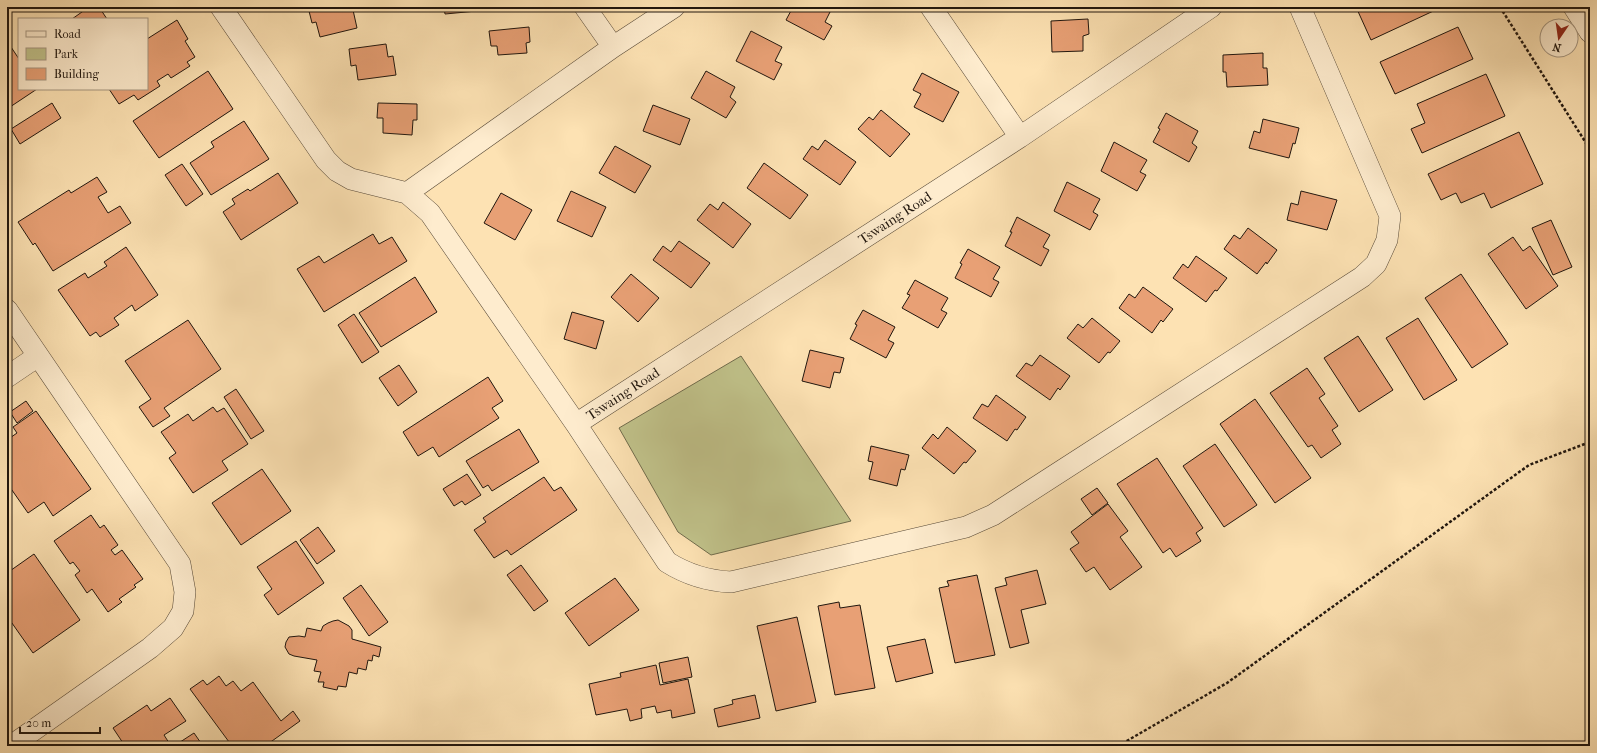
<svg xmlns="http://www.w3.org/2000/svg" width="1597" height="753" viewBox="0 0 1597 753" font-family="'IM FELL French Canon',serif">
<rect width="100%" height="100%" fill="#fde2b3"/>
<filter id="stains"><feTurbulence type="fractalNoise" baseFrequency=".005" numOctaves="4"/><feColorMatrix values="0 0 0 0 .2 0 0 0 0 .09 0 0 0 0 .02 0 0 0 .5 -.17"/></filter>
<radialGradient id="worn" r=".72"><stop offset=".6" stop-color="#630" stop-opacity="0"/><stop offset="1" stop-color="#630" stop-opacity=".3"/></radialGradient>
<path fill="#c1c38b" stroke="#706c4c" d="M741 356 851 521 711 555 678 532 619 428Z"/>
<path fill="#e8a075" stroke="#20160e" d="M89 7H99L107 19H72Z
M308 7H347L348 11 353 10 357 28 320 37 316 22 312 23Z
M444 7H487V10L445 14Z
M793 7H821L830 12 825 22 832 26 824 40 786 20Z
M1356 7H1442L1371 40Z
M1088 19 1089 34 1083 36V51L1052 52 1051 21Z
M177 20 188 39 185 41 195 57 187 62 190 66 171 78 168 74 157 81 160 86 138 100 134 95 119 104 109 89H147V39Z
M529 27 530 42 526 43 527 53 498 55 497 46H491L489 31Z
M1458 27 1473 59 1395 94 1380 62Z
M751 31 782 47 775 61 782 64 774 80 736 61Z
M7 41 19 59V89H37L7 109Z
M386 44 388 57 393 56 396 75 358 80 356 65 351 66 349 49Z
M1263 53V68H1267L1268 85 1227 87 1226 72H1223V55Z
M208 71 233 109 159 158 133 121Z
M706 71 735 87 730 97 736 102 726 118 691 98Z
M922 73 959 92 943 122 914 107 921 94 913 90Z
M1486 74 1505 116 1422 153 1411 129 1425 123 1417 104Z
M52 103 61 118 20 144 11 129Z
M378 103 417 104V120H413L412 135 383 133V118H377Z
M653 105 690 119 680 145 643 131Z
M881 110 910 134 890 157 858 129 869 117 873 120Z
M1166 113 1198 131 1192 143 1197 147 1189 162 1153 142 1160 129 1158 128Z
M1263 119 1299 128 1295 144 1293 143 1289 158 1249 148 1254 131 1260 133Z
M244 121 269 159 211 195 190 163 214 147 211 142Z
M1519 132 1543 184 1491 208 1484 193 1461 203 1456 193 1441 200 1428 174Z
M825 140 856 162 840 185 803 159 812 146 818 150Z
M1114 142 1147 160 1140 172 1146 175 1137 191 1101 171Z
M615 146 651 166 635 193 599 173Z
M764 163 808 195 790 219 747 188Z
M182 164 203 194 186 206 165 175Z
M278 173 298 203 241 240 223 212 235 204 232 199 248 189 250 191Z
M97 177 107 192 98 197 108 213 120 206 131 223 53 271 35 243 33 245 18 222 69 190 71 193Z
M1067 182 1100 199 1093 212 1098 215 1090 230 1054 211Z
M571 191 606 207 592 237 557 221Z
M1301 191 1337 200 1327 230 1287 220 1291 203 1298 205Z
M501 193 532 210 515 240 484 223Z
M723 202 751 224 733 248 697 220 710 204 718 210Z
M1017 217 1050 235 1043 247 1049 250 1041 266 1005 246 1012 232H1010Z
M1551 220 1572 267 1553 275 1532 228Z
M1248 228 1277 250 1267 264 1266 262 1257 274 1224 249 1234 235 1240 239Z
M373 234 379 244 392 237 407 261 324 312 297 269 319 256 324 263Z
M1513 237 1523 251 1530 246 1558 286 1526 309 1488 254Z
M679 241 710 263 691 288 653 260 663 246 671 252Z
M126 247 158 295 135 311 132 305 114 318 119 325 100 337 96 332 90 336 58 290 85 273 88 278 107 266 104 262Z
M968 249 1000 267 993 279 999 282 991 297 955 278 962 264 960 263Z
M1196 256 1227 278 1217 291 1215 290 1206 302 1173 278 1183 264 1188 268Z
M631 274 659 298 638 322 611 297Z
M1461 274 1508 344 1472 368 1425 298Z
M415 277 437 312 381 347 359 313Z
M915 280 948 298 941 310 947 313 938 328 902 308 910 295 907 294Z
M1143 287 1173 309 1163 322 1161 320 1152 333 1119 308 1129 294 1135 298Z
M863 310 895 327 888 340 894 343 886 358 850 339 857 325 855 324Z
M572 312 604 321 596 349 564 339Z
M354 314 379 352 362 363 338 325Z
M1092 318 1120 341 1110 353 1108 352 1099 363 1067 338 1078 324 1083 328Z
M1418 318 1457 380 1424 400 1386 338Z
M188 320 221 369 164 408 170 416 153 427 139 407 151 399 125 361Z
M1358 336 1393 390 1359 412 1324 358Z
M810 350 844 358 840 373 834 372 830 388 802 381Z
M1040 355 1070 376 1060 390 1058 388 1050 400 1016 376 1026 363 1032 366Z
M399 365 417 392 398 406 379 378Z
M1307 368 1325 394 1319 398 1338 426 1332 430 1341 444 1321 458 1312 445 1308 447 1270 393Z
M488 377 503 401 492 408 499 418 439 457 433 447 418 456 403 432Z
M236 389 264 431 251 439 224 397Z
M996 395 1026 417 1017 430 1015 429 1007 441 973 418 982 404 988 407Z
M1255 399 1311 478 1275 503 1220 424Z
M26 401 33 411 17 423 10 412Z
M213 407 217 412 224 408 248 444 222 461 228 470 193 493 169 458 176 453 161 432 188 414 193 421Z
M36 411 91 489 53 516 44 502 28 513 7 483V440L17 433 13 427Z
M947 427 976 451 966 463 964 462 954 474 922 448 933 434 938 439Z
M519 429 539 462 492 491 488 485 483 488 466 461Z
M1215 444 1257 505 1224 527 1183 466Z
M871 446 909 455 905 470 901 469 897 486 869 479 873 462 868 461Z
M1157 458 1203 528 1196 533 1201 541 1176 557 1170 548 1163 553 1117 484Z
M262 469 291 511 241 545 212 503Z
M467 474 481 495 465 505 462 501 454 506 443 489Z
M544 477 554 491 561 487 577 510 511 555 507 550 494 558 474 530 486 522 483 518Z
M1097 488 1108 503 1092 515 1081 499Z
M1108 504 1128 531 1120 537 1142 567 1110 590 1094 567 1086 572 1070 549 1079 543 1071 532Z
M91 515 100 528 104 525 118 545 111 550 115 555 122 550 143 579 134 585 136 587 119 599 122 602 108 612 92 589 87 593 75 575 80 571 73 562 70 564 54 541Z
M318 527 335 551 317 564 300 540Z
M296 541 324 583 278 615 264 595 272 589 257 567Z
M34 554 80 620 33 653 7 616V573Z
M521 565 548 601 534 611 507 575Z
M1037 570 1046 604 1021 610 1029 643 1010 648 995 588 1007 585 1005 578Z
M977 575 995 655 955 663 939 588 949 586 947 581Z
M615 578 639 610 589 646 565 613Z
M361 585 388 622 369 636 343 598Z
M839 602 840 608 860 605 875 688 835 695 818 606Z
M797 617 816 702 776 711 757 626Z
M338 620 349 626 352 630V639L381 647 379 657 373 655 372 661 368 660 366 670 358 668 357 674 349 672 346 687 338 686 337 690 323 687 324 682H318L321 672 314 671 317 660 294 656 289 654 285 647 286 642 289 637 299 636 305 637 307 628 321 631 323 626 328 623 333 621Z
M925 639 933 673 896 682 887 647Z
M688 657 692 677 663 683 659 663Z
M656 665 660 685 688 679 695 713 672 718 671 710 657 713 655 706 641 709 642 718 630 721 627 709 596 715 589 684 621 677 620 673Z
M219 676 226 686 233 681 241 691 253 682 281 721 293 711 300 721 265 746H232L190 689 203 680 207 685Z
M755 695 760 718 718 727 714 709 733 704 732 700Z
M170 698 186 721 164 735 171 746H125L113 728 147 705 151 711Z
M194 733 203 746H174Z"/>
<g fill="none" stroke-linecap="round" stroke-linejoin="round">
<defs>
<path id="street" d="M221 7 326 160 337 171 351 179 407 193 430 213 576 424 667 562C686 574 709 581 731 582L966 527 993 515 1362 277 1376 264 1387 240 1390 216 1300 7
M585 7 613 47
M931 7 1020 137
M1574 7 1590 32
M407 193 613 47 674 7
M7 310 180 564 185 592 183 611 173 628 150 648 11 746
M7 377 38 356
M576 424 1020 137 1211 7"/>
</defs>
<use href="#street" stroke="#574937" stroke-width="22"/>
<path stroke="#20160e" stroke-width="2.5" stroke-dasharray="3 2" stroke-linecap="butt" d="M1500 7 1586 143 1590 155
M1118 746 1227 683 1529 465 1590 442"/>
<use href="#street" stroke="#feecce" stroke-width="21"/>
</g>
<g text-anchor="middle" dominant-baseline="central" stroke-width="3" stroke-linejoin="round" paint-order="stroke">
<g font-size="14" fill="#20160e" stroke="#feecce">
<text transform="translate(895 218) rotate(-33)">Tswaing Road</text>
<text transform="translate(623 394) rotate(-33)">Tswaing Road</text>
</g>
</g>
<rect width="1597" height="753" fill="none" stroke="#fde2b3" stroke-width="24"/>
<rect x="8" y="8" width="1581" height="737" fill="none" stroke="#20160e" stroke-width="2"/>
<rect x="12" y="12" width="1573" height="729" fill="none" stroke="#20160e"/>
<rect x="18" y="18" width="130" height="72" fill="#feecce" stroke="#a59681"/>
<rect x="26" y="31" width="20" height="6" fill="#feecce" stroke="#a59681"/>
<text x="54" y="38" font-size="12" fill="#20160e">Road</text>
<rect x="26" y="48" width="20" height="12" fill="#c1c38b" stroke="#a59681"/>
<text x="54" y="58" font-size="12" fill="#20160e">Park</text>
<rect x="26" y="68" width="20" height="12" fill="#e8a075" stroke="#a59681"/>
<text x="54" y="78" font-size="12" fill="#20160e">Building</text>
<g transform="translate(1559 38) rotate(193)"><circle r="19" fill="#feecce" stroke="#a59681"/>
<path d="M0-3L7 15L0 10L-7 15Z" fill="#8f2418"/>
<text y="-6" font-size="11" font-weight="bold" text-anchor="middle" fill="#20160e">N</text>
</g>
<path d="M20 727v6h80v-6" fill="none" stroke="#20160e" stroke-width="2"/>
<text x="26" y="727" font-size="12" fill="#20160e" stroke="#feecce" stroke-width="3" paint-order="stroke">20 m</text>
<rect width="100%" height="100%" filter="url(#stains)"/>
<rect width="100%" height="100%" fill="url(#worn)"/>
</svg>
